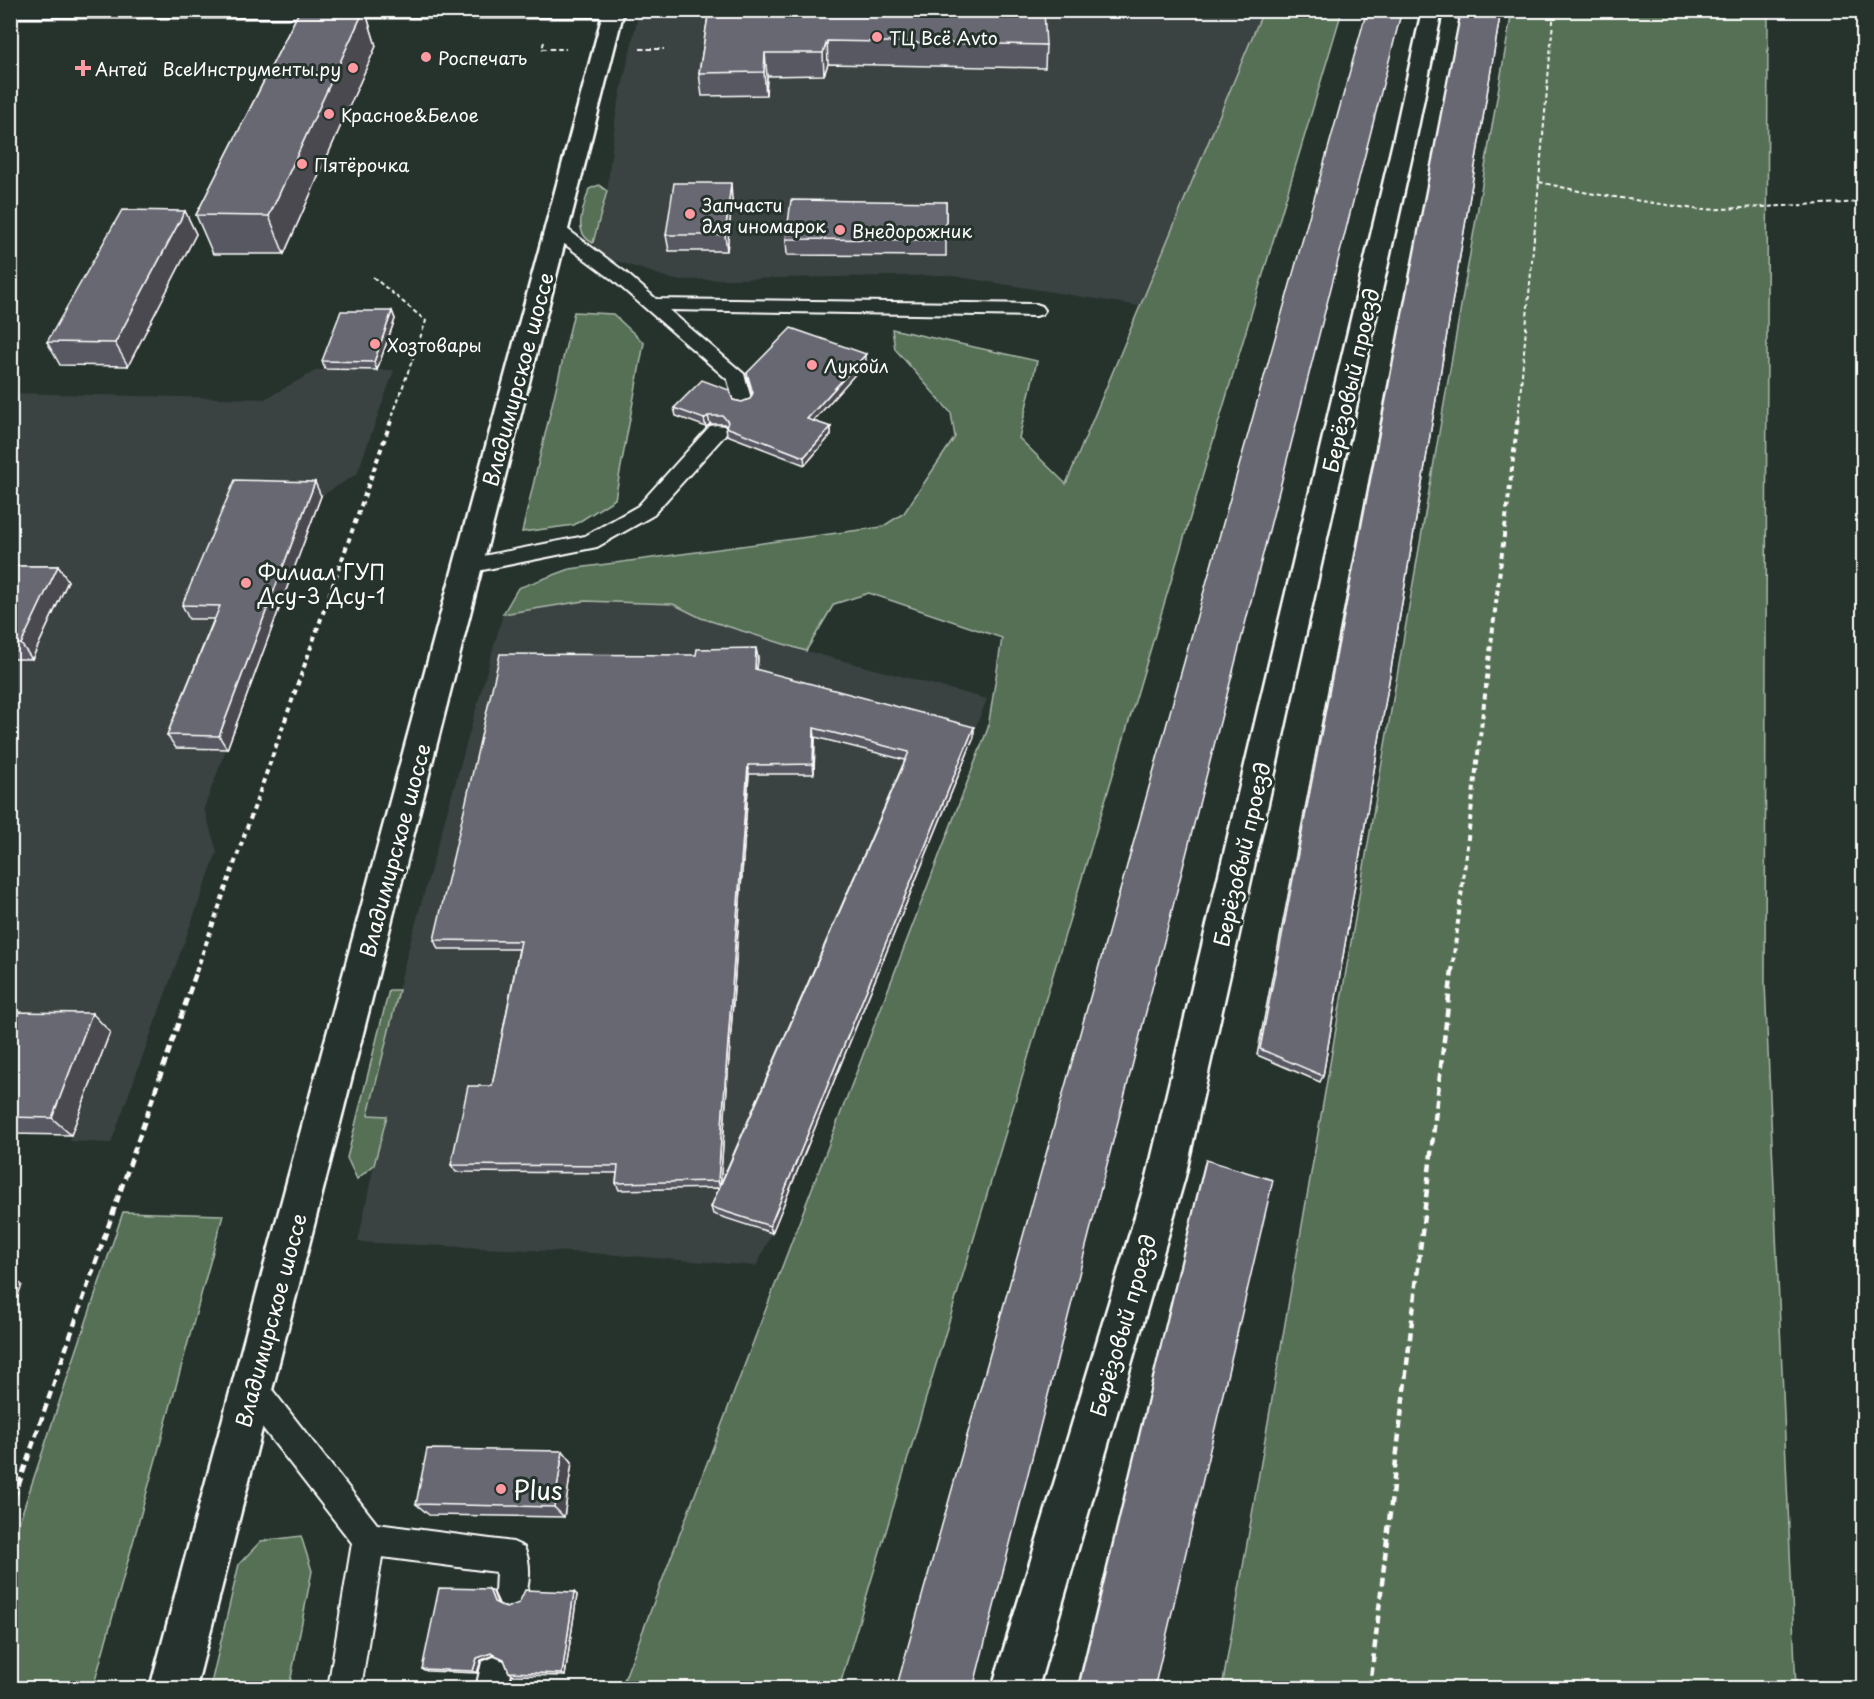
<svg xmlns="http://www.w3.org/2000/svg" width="1874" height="1699" viewBox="0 0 1874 1699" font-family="'Playpen Sans',sans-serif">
<rect width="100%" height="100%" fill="#26332d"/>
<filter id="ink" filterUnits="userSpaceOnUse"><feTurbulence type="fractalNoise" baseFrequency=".0167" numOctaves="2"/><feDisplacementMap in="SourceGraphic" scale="12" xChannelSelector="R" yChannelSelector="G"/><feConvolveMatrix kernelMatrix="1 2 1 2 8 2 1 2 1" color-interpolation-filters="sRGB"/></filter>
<g filter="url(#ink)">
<path fill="#3a4342" d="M639 11H1263L1140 306 946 275 675 280 592 253 607 191 616 114Z
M317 370H394L357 474 321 496 204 808 217 852 111 1143 70 1141 71 1135 11 1134V393L265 399Z
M584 601 673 604 701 618 806 651 987 699 772 1233 756 1266 593 1253 358 1242 374 1165 387 1117 368 1116 407 954 503 614Z"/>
<path fill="#567056" stroke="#aab8aa" stroke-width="1.5" d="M1263 11H1342L839 1688H621L988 728 1002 638 869 593 834 604 806 651 701 618 673 604 584 601 503 614 518 588 570 569 882 527 904 513 955 437 951 413 895 349 892 329 1037 361 1019 438 1066 484Z
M1512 11H1768L1765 983 1796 1688H1222Z
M599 185 607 191 593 243C571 232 584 208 589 189Z
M574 312 613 314 644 343 615 499 574 525 522 532Z
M389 990H399L368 1115 387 1116 374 1165 357 1179 347 1158Z
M123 1212 223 1215 93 1688H11V1546Z
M301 1536 312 1571 289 1688H210L239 1564 261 1541Z"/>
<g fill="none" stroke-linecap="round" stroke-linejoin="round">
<defs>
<path id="service" d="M557 225 563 226 625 272 656 299 1036 304 1042 306 1045 310 1042 314 1036 316 669 310 744 374 752 402 749 406 742 408 735 406 728 380 613 280 551 234 548 230 551 226Z
M717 425 724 426 727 431 724 436 652 516 597 547 468 573 461 571 458 566 461 561 468 559 585 536 638 506 710 426Z
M252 1374 263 1378 377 1524 513 1542 524 1547C532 1564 530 1587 522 1604L511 1609 500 1604 495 1593 496 1572 382 1557 361 1688H328L352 1543 241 1400 237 1389 241 1378Z
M494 1657 506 1662 511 1674 508 1688H476L482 1662Z"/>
<path id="minor" d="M1422 10H1442L1415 142 1185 1177 1038 1688H992L1147 1177 1393 142Z"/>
<path id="tertiary" d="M10 10H624V11L621 15 614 17H10Z"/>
<path id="secondary" d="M604 10H624L196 1688H150Z"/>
</defs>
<use href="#service" stroke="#fff" stroke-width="4"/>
<use href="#minor" stroke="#fff" stroke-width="5"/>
<use href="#tertiary" stroke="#fff" stroke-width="5"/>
<use href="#secondary" stroke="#fff" stroke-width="5"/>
<path stroke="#fff" stroke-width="2" stroke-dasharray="4.5 3" stroke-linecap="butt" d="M544 42 542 49H566
M640 49H664
M1539 182 1588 193 1701 210 1864 202
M373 277 426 321 391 420
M1518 420 1554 10"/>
<path stroke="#fff" stroke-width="4" stroke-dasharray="5 4.5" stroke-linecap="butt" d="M196 972 392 418
M1452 972 1518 418"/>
<path stroke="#fff" stroke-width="4.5" stroke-dasharray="8 5" stroke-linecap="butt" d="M10 1510 197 970
M1370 1688 1452 970"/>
<use href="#service" fill="#26332d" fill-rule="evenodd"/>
<use href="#minor" fill="#26332d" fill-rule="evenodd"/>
<use href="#tertiary" fill="#26332d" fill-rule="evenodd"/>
<use href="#secondary" fill="#26332d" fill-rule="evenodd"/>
</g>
<path fill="#595963" stroke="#fff" stroke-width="1.5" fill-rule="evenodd" d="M300 10H365L376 46 284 254H213L196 215Z
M709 10 1046 45 1045 68 828 64 824 75 767 76 766 95 702 96 699 73Z
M1444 10H1501L1323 1076 1320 1082 1257 1055 1459 19 1443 16Z
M732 199 727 251H669L666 235Z
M946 202V256L787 255 786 239Z
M185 211 196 234 128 366 60 365 47 342Z
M392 311 395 319 377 370 325 369 322 361Z
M866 362 813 421 831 427V435L805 465 727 435 726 426 724 424H710L706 427 676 416 674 408 733 400 742 402 750 399 752 395 748 381 747 373Z
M321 496 227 749 176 748 167 735 214 619H189L182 605Z
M10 566H58L68 581 32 659H10Z
M758 658 757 670 974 737 772 1233 713 1214 711 1207 719 1188 619 1190 616 1183 617 1173 456 1172 451 1165 492 1086 519 949H438L434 940ZM815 737 905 760 720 1185 749 774H814Z
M10 1012 110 1032 71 1135 10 1134Z
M1206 1160 1154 1689H1077L1204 1166Z
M563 1451 572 1462 564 1517 429 1515 416 1504Z
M1863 1541V1588L1856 1584Z
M489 1589 493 1592 498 1604 506 1608 574 1592 577 1595 565 1676 513 1675 509 1672 504 1659 495 1655 481 1660 477 1673 427 1671 422 1669Z"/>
<path fill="#494850" stroke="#fff" stroke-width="1.5" d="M364 10H365L376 46 284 254 269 216Z
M827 41 828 64 824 75 823 53Z
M765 53 767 76 766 95 764 72Z
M731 183 732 199 727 251 725 235Z
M185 211 196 234 128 366 115 343Z
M392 311 395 319 377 370 374 362Z
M866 354V362L808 427 807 419Z
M708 416 710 424 706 427 704 419Z
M831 427V435L805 465 804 457Z
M315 482 321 496 227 749 219 736Z
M58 566 68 581 32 659 21 644Z
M756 648 758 658 756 678 755 669Z
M974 727V737L772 1233 770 1226Z
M814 728 815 737 814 774 813 764Z
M748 765 749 774 720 1188 718 1181Z
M92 1013 110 1032 71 1135 52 1118Z
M10 1276 22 1285 10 1315Z
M563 1451 572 1462 564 1517 554 1507Z
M489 1589 493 1592 498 1605 494 1602Z
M574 1592 577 1595 565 1676 562 1674Z
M491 1653 495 1655 481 1660 477 1673 473 1671 477 1658Z"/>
<path fill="#686773" stroke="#fff" stroke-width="1.5" d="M300 10H364L269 216 196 215Z
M709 10H1044L1046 45 827 41 823 53H765L764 72 699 73Z
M1367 10H1402L973 1689H896Z
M1456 10H1501L1323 1076 1260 1049 1461 12Z
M674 183H731L725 235H666Z
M791 200 946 202V240L786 239Z
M122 210 185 211 115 343 47 342Z
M341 311H392L374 362 322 361Z
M791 328 866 354 807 419 831 427 804 457 726 427 728 422 723 416H708L704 419 674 408 702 380 729 390 733 400 742 402 750 399 753 393 747 373Z
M235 480 315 482 219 736 167 735 220 606 182 605Z
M10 566H58L21 644H10Z
M756 648 755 669 974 727 770 1226 711 1207 909 752 814 728 813 764 748 765 718 1181 616 1183 618 1166 451 1165 468 1086H492L521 941 434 940 500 654 696 655 697 649Z
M10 1012 92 1013 52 1118 10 1117Z
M1206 1160 1273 1180 1154 1689H1078Z
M427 1449 563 1451 554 1507 416 1504Z
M439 1588 489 1589 494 1602 506 1608 519 1603 525 1590 574 1592 562 1674 509 1672 504 1659 491 1653 477 1658 473 1671 422 1669Z"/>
</g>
<g fill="#ff9aa2" stroke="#26332d" stroke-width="2">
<circle cx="877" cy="37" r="6"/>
<circle cx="426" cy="57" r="6"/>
<path d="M80 59h6v6h6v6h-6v6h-6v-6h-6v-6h6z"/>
<circle cx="353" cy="68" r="6"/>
<circle cx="329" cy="114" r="6"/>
<circle cx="302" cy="164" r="6"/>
<circle cx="690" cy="214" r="6"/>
<circle cx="840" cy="230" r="6"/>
<circle cx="375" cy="344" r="6"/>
<circle cx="812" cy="365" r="6"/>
<circle cx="246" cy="583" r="6"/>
<circle cx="501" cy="1489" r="6"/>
</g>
<g text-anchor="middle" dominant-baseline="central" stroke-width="6" stroke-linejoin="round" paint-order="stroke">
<g font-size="18" fill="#fff" stroke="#26332d" text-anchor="start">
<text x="889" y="37">ТЦ Всё Avto</text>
<text x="438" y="57">Роспечать</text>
<text x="95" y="68">Антей</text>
<text x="341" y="68" text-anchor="end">ВсеИнструменты.ру</text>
<text x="341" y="114">Красное&amp;Белое</text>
<text x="314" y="164">Пятёрочка</text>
<text x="702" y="204">Запчасти<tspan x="702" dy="21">для иномарок</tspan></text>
<text x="852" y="230">Внедорожник</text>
<text x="387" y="344">Хозтовары</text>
<text x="824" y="365">Лукойл</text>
</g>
<g font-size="21" fill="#fff" stroke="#26332d">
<text transform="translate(517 379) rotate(-75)">Владимирское шоссе</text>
<text transform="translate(1350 380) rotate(-77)">Берёзовый проезд</text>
<text transform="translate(394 850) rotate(-75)">Владимирское шоссе</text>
<text transform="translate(1241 854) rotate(-77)">Берёзовый проезд</text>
<text transform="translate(270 1320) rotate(-75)">Владимирское шоссе</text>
<text transform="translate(1122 1325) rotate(-74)">Берёзовый проезд</text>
</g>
<g font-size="21" fill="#fff" stroke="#26332d" text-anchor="start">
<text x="258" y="571">Филиал ГУП<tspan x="258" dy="24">Дсу-3 Дсу-1</tspan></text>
</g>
<g font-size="26" fill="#fff" stroke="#26332d" text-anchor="start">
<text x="513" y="1489">Plus</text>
</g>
</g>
<rect width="1874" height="1699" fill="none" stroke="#26332d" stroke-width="36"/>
<rect x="18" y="18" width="1838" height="1663" fill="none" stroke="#fff" stroke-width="2" filter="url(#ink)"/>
</svg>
